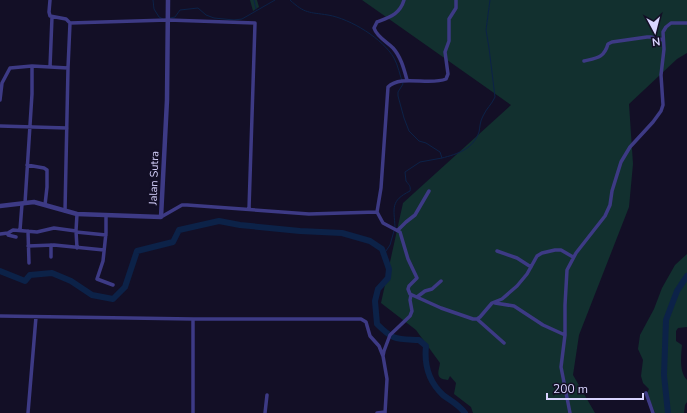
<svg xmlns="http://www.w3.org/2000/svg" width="687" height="413" viewBox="0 0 687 413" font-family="'Nunito Sans',sans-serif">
<rect width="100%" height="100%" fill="#130f26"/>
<path fill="#12302f" d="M250 0H257L259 7 253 11Z
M362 0H687V53L677 59 629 104 633 164 629 207 579 335 573 375 595 413H473L471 407 454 394 456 383 450 376 448 380C434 379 439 371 440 363L416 330 381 303 403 203 511 105Z
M687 254V327L678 328 676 331V341L682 345C681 356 679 372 687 380V402L685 405 684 413H655L647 393 649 389 643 383 641 376 643 360 638 349 640 335 654 309 662 288 675 265Z"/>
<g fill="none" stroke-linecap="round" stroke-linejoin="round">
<path stroke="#0c2248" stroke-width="1" d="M153 0 154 9 159 17 163 19
M254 0 256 9
M290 0C305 14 309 12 328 15 351 19 383 39 394 58 398 65 400 76 403 84L398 92V96L404 118 409 131 419 141 426 143 440 152 442 158 420 162 405 172 406 181C409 185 411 186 410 191 390 201 394 208 395 227
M170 18 175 17 180 10 198 8 206 15 214 18 234 20 242 19 275 0
M442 158C458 154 473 149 479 132 480 127 480 121 483 116 486 109 492 104 495 97L489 48 486 30 490 0
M384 254 390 245 394 231"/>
<path stroke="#0c2248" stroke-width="6" d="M0 271 25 281 30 275 52 273 71 281 92 295 113 299 125 287 137 251 173 242 179 230 219 221 240 225 300 231 342 233 370 241 382 249 389 269 388 278 378 289 375 301 377 324C394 341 396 339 419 340L426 346C424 365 429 382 443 395 451 401 459 405 465 413
M668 413 664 375 666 320 677 291 687 276"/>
<path stroke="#3d3a85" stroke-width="3.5" d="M50 0 49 12 50 16 66 19 70 23
M404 0C400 14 390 17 377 22L374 28C377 37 387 42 393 48 401 57 404 69 407 80
M584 61C597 58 604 58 608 44L612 42 647 37H651L663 40
M50 67 52 17
M0 100 2 83 10 68 32 66 68 68
M0 126 67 128
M27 165 44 168 47 170V187L45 205
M25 203 32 94V66
M65 211 68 68 70 23 168 20 255 23 249 209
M377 212 381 188 388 87C401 74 429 86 446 79L448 74 445 52 449 41V19L456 8V0
M106 216V233L103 261 97 279 113 285
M161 217 182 205H187L309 214 377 212 383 223 400 232 408 259 417 278 409 286 408 289 410 294 441 308 473 319H477L480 317 492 303 502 299 517 286 527 274 537 256 542 253 555 250H561L573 257
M20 230 22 204
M398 230 406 222 415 215 429 191
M28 231 29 263
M76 231 77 248
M76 232 106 235
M8 233V235L16 237
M0 234 8 233 13 230 37 232 54 228 76 231 77 214
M51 245V257
M28 246 54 245 104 250
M497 251 517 258 531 267
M417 297 425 291 432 289 441 281
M495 303 514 306 543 325 565 335
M0 316 193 319H361L366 322 370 336 379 346 383 356
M477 319 504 343
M646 393 653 413
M28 413 36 317
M193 413V319
M265 413 267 395
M377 413 385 412
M385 413 387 379 383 356 384 351 390 335 410 316 412 311 410 300 411 295
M570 413 561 367 565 335V305L567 270 576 253 605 216 610 205 612 191 621 162 630 147 653 122 661 111 663 105 661 75 664 49 663 32 666 27 671 23H687"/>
<path stroke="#3d3a85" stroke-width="4.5" d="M0 206 34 202 77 214 161 217 167 100 168 0"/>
</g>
<g text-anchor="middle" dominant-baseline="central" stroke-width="4" stroke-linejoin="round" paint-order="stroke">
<g font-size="11" fill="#d9d4ff" stroke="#130f26">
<text transform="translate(154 178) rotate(-88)">Jalan Sutra</text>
</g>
</g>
<g transform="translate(655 32) rotate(173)" stroke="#130f26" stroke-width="3" paint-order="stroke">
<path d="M0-3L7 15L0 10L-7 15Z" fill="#d9d4ff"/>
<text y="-6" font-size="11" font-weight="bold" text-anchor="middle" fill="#d9d4ff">N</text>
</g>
<path d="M547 393v6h96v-6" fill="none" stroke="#d9d4ff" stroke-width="2"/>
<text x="553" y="393" font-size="12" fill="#d9d4ff" stroke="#130f26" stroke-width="3" paint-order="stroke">200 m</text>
</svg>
